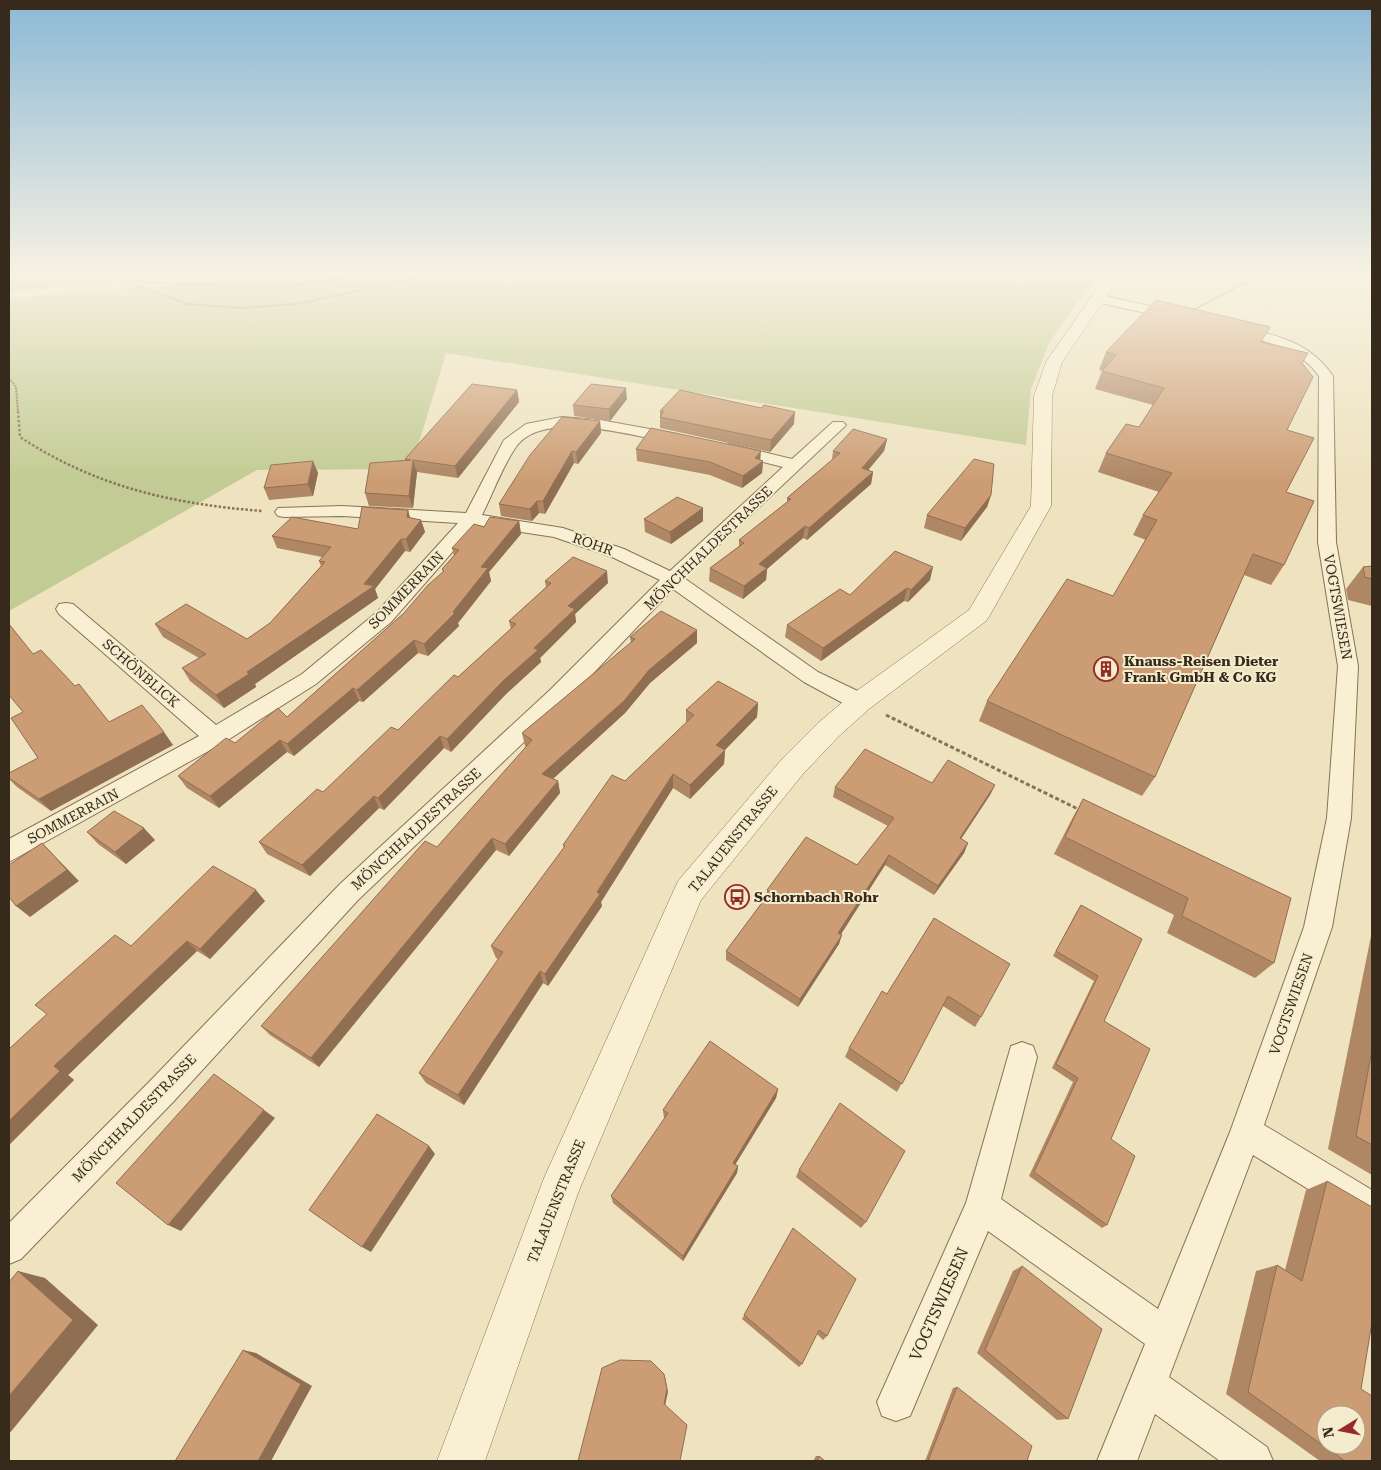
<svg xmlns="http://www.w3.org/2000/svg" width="1381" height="1470" viewBox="0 0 1381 1470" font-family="'Roboto Serif',serif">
<rect width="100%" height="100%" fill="#eee2bf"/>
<path fill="#c2cb93" d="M9 275H254L109 282 9 292Z
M266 275H1097L1049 343 1031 389 1026 445 446 353 411 469 257 470 9 611V298L262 277Z"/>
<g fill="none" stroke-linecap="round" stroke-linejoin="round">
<defs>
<path id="minor" d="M1096 294 1177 312 1183 316 1177 320 1092 301 1090 298Z
M1235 326C1275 335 1308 340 1333 376L1336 542 1358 666 1351 818 1332 927 1264 1125 1372 1190V1226L1360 1221 1253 1155 1169 1377 1267 1447 1273 1461H1220L1155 1414 1137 1461H1097L1145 1344 988 1231 910 1416 896 1421 882 1416 877 1402 966 1203 1011 1046 1022 1042 1033 1046 1037 1057 1001 1199 1158 1309 1230 1132 1304 927 1327 818 1338 666 1318 542 1319 376C1298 346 1264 341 1230 333L1229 330 1230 327Z
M562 417 600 420 677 434 685 439 677 444C638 437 543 408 516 447 502 467 493 493 482 515L563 528 624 549 670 571 783 467 724 452 722 449 724 446 730 444 792 459 833 422H843L846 425 843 428 684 578 818 672 868 696 871 702 868 708 860 710 852 708 804 682 673 589 566 702 358 900 174 1101 21 1259 9 1264V1223L152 1079 340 884 550 690 660 580 612 557 554 537 476 525 391 622 316 684 223 743 9 862V839L199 736 59 614 56 609 59 604 66 603 73 604 216 725 302 674 377 612 458 523 342 516 284 517 278 516 275 512 278 508 342 506 466 513 504 440 526 424Z"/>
<path id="tertiary" d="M1107 275H1121L1062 362 1052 396 1051 506 990 615 986 621 869 709 838 737 803 774 701 900 578 1193 485 1461H437L544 1178 678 881 783 758 818 723 851 695 969 610 1031 506 1034 396 1046 362Z"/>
</defs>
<use href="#minor" stroke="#867357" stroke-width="2"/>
<use href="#tertiary" stroke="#867357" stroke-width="1"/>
<path stroke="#867357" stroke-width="2" stroke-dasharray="2 1" stroke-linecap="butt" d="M114 275 125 281 278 287 365 275
M125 281 187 304 243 308 296 304 431 275
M1195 309 1260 275
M9 378 16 387 18 413"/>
<path stroke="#867357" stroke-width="2.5" stroke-dasharray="2.5 2" stroke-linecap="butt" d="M18 411 20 437C96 487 173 504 262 511"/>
<path stroke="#867357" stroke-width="3" stroke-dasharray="4 2.5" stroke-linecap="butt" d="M886 715 1080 810"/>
<use href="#minor" fill="#f9efd2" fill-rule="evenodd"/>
<use href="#tertiary" fill="#f9efd2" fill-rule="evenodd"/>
</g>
<path fill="#af8764" d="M1262 342 1302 363 1287 430 1284 565 1271 585 1244 575 1155 777 1142 796 979 721 987 701 1113 596 1146 540 1133 535 1143 515 1159 492 1098 472 1106 453 1139 427 1153 405 1095 389 1102 371 1099 370 1106 352Z
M517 390 519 402 458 478 417 472 413 508 369 506 365 493 405 460V459Z
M627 399 610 421 574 416 573 405Z
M660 411 794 424 770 452 660 428Z
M600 421 601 433 578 464 574 463 545 514 539 513 532 521 501 516 499 504Z
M887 439 884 451 868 470 873 472 871 484 807 540 803 538 767 569 766 580 743 599 709 581 710 568 739 546V540L787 502V498L832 460 833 451Z
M636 449 760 460 763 461 762 473 742 488 710 475 637 461Z
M313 461 318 473 313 496 269 500 264 488Z
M991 495 987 507 961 541 924 528 927 515Z
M703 508V521L671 544 645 532 644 519Z
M408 510 410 518 421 520 425 532 410 552 405 551 375 589 378 598 255 684 256 687 224 708 190 681 182 668 199 658 163 637 155 624 247 639 270 623 321 566 319 561 322 557 277 548 272 536 358 529Z
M519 521 521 534 489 572 491 581 458 623 459 626 428 656 418 653 363 702 359 701 294 756 287 752 219 808 187 788 178 776 235 743 287 717 404 613 443 572 442 569 454 556 452 548 484 527Z
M1372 566V606L1348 600 1346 589 1363 567Z
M930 580 908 602 904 601 821 661 785 637 787 625 850 595Z
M545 581 608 583 575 614 576 622 540 658 541 662 506 694 451 752 444 748 384 810 379 808 310 876 267 854 259 842 323 792 398 730 458 677 511 629 509 621 546 587Z
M697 630V643L650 683 625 713 553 779 558 781 560 793 509 856 496 850 319 1067 270 1035 261 1026 437 847 526 747 525 746 522 733 631 643 630 637Z
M33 654 109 722 173 745 51 811 17 787 9 779V773L38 758 23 712Z
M758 703 757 717 725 750 724 764 690 799 673 788 601 902 602 906 548 986 543 983 464 1105 426 1083 419 1073 499 959 496 958 491 946 564 848 563 845 625 781 686 723V710Z
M932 783 995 785 990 795 961 839 968 843 964 853 934 895 885 865 841 934 839 944 798 1007 726 960V951L766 897 767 890 857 865 888 826 833 797 835 787Z
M1083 799 1274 963 1255 978 1167 933 1174 915 1054 854 1073 817Z
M87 832 155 840 126 864 98 844Z
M265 901 210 959 197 951 68 1075 74 1080 9 1145V1049L131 946Z
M1081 905 1142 939 1104 1021 1111 1139 1107 1225 1102 1228 1029 1176 1073 1082 1052 1068 1094 981 1053 956 1077 911Z
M934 918 981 1017 975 1027 943 1006 897 1092 845 1057 849 1048 887 994Z
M1372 931V1175L1328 1149Z
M778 1089 776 1098 735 1164 738 1166 737 1173 683 1261 613 1203 611 1196 665 1119 664 1118 663 1110Z
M799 1170 866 1222 861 1228 796 1177Z
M1327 1181 1361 1389 1372 1461H1320L1226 1394 1256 1271 1277 1265 1285 1270 1306 1190Z
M793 1228 827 1336 823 1340 817 1334 802 1364 799 1367 742 1319Z
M1022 1266 1068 1419 1057 1420 977 1353 1013 1271Z
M957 1387 1027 1461H925L953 1388Z
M816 1456H819L825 1461H813Z"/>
<path fill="#8f6e51" d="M626 388 627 399 610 421 609 409Z
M517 390 519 402 458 478 455 466Z
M795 412 794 424 770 452 771 440Z
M600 421 601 433 578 464 576 452Z
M887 439 884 451 860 480 862 468Z
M572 451 574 463 545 514 543 501Z
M761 451 760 463 763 461 762 473 742 488 743 476 755 458Z
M413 460 417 472 413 508 409 496Z
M313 461 318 473 313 496 308 484Z
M873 472 871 484 807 540 809 528Z
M991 495 987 507 961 541 965 528Z
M537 501 539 513 532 521 530 509Z
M703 508V521L671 544 670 532Z
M408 510 411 522 407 517Z
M421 520 425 532 410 552 406 539Z
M519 521 521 534 489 572 491 581 458 623 459 626 428 656 424 644 481 567Z
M805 526 803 538 767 569 766 580 743 599 744 586 759 564Z
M401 539 405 551 375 589 378 598 255 684 256 687 224 708 216 695 364 584Z
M933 567 930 580 908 602 911 590Z
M607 571 608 583 575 614 576 622 540 658 541 662 506 694 451 752 447 739 534 648 568 606Z
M907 588 904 601 821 661 823 648Z
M697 630V643L650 683 625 713 545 786 542 774 649 670Z
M414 640 418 653 363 702 357 690Z
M353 688 359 701 294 756 287 744Z
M758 703 757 717 716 759V745Z
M164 732 173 745 51 811 39 799Z
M440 736 444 748 384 810 378 798Z
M280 740 287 752 219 808 210 796Z
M725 750 724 764 690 799V785Z
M673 774V788L601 902 602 906 548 986 545 974Z
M558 781 560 793 509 856 505 844Z
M995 785 990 795 955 848 960 838Z
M374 796 379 808 310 876 302 865Z
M144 828 155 840 126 864 115 852Z
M492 838 496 850 319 1067 311 1058Z
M42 843 79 881 30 917 16 906Z
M968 843 964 853 934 895 938 886Z
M889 855 885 865 836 942 838 933Z
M256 890 265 901 210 959 200 949Z
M842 935 839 944 798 1007 800 999Z
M187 941 197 951 68 1075 74 1080 9 1145V1121L54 1066Z
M540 971 543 983 464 1105 458 1095Z
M778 1089 776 1098 732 1170 733 1163Z
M264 1110 275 1118 181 1231 168 1225Z
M429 1146 435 1154 371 1252 362 1247Z
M738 1166 737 1173 683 1261V1256Z
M18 1271 45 1278 98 1325 9 1434V1396Z
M243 1350 256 1353 312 1386 271 1461H258Z
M665 1377 668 1392 665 1406 664 1404Z"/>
<path fill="#cc9d74" stroke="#8f6e51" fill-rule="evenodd" d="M1156 300 1270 327 1261 342 1308 353 1302 363 1313 377 1287 430 1314 438 1286 492 1314 501 1284 565 1253 554 1155 777 987 701 1067 579 1113 596 1157 520 1143 515 1172 473 1106 453 1126 424 1139 427 1164 388 1102 371 1116 355 1106 352Z
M472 384 517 390 455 466 413 460 409 496 365 493 370 463 411 460 405 459Z
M591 384 626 388 609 409 573 405Z
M680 390 761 408 764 405 795 412 771 440 660 417 664 411H660Z
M562 417 600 421 576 452 572 451 543 501H537L530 509 499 504 530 455Z
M651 428 761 451 755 458 763 461 743 476 710 462 636 449Z
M853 429 887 439 862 468 873 472 809 528 805 526 759 564 767 568 744 586 710 568 744 543 739 540 791 499 787 498 840 453 833 451Z
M974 459 994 464 991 495 965 528 927 515Z
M313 461 308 484 264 488 271 465Z
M677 497 703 508 670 532 644 519Z
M362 507 408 510 407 517 421 520 406 539H401L364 584 374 586 247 672 249 674 216 695 182 668 206 654 155 624 186 604 247 639 270 623 325 562 319 561 331 547 272 536 292 517 358 529Z
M490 517 519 521 481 567 488 568 453 612 455 613 424 644 414 640 357 690 353 688 287 744 280 740 210 796 178 776 226 738 235 743 278 708 287 717 404 613 428 585 444 571 442 569 459 550 452 548 474 524 484 527Z
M895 551 933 567 911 590 907 588 823 648 787 625 840 589 850 595Z
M573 557 607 571 568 606 575 609 534 648 538 650 503 681 447 739 440 736 378 798 374 796 302 865 259 842 317 789 323 792 391 727 398 730 454 675 458 677 516 624 509 621 551 583 545 581Z
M1372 566V579L1365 577 1363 567Z
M661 611 697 630 649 670 624 701 542 774 558 781 505 844 492 838 311 1058 261 1026 425 841 437 847 532 740 522 733 635 639 630 637Z
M9 624 33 654 41 650 75 686 79 684 109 722 142 705 164 732 39 799 9 778V773L38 758 11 718 23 712 9 695Z
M718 681 758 703 716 745 725 750 690 785 673 774 597 892 600 894 545 974 540 971 458 1095 419 1073 503 952 491 946 565 846 563 845 612 775 625 781 694 715 686 710Z
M865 749 932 783 948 760 995 785 960 838 968 843 938 886 889 855 838 933 842 935 800 999 726 951 770 892 767 890 806 837 857 865 894 818 835 787Z
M1083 799 1291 898 1274 963 1182 916 1188 898 1065 837Z
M114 811 144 828 115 852 87 832Z
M42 843 67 870 16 906 9 897V865Z
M213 866 256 890 200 949 187 941 54 1066 60 1071 9 1121V1049L47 1014 35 1005 115 935 131 946Z
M1081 905 1142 939 1104 1021 1150 1049 1111 1139 1135 1156 1107 1225 1034 1172 1078 1078 1056 1064 1098 976 1056 951Z
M934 918 1010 964 981 1017 948 996 902 1084 849 1048 882 991 887 994Z
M710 1041 778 1089 733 1163 738 1166 683 1256 611 1196 668 1113 663 1110Z
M1372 1050V1145L1356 1136Z
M214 1074 264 1110 168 1225 116 1183Z
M840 1103 905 1151 866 1222 799 1170Z
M377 1114 429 1146 362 1247 309 1210Z
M1327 1181 1372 1207V1322L1361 1389 1372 1396V1461H1345L1248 1392 1277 1265 1302 1281ZM1326 1415H1356V1445H1326Z
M793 1228 856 1279 827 1336 819 1330 802 1364 744 1315Z
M1022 1266 1102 1329 1068 1419 985 1350Z
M18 1271 73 1320 9 1396V1282Z
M243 1350 301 1384 258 1461H175Z
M620 1360 651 1361 664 1374 667 1389 664 1404 687 1425 680 1461H578L602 1368Z
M957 1387 1032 1446 1027 1461H928Z
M819 1456 825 1461H817Z"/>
<linearGradient id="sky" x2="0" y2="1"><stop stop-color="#8cb8d5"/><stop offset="0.57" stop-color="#f7f2e2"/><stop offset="1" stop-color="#f7f2e2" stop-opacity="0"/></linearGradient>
<rect width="1381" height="481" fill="url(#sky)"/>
<defs>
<symbol id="building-ring" viewBox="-11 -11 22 22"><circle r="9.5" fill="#f5ecce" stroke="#952c27" stroke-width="1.5"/><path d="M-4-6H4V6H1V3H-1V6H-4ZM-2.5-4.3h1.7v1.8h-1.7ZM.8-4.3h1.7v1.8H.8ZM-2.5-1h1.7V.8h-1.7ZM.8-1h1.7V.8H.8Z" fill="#952c27"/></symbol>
<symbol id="bus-ring" viewBox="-11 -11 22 22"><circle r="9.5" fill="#f5ecce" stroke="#952c27" stroke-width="1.5"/><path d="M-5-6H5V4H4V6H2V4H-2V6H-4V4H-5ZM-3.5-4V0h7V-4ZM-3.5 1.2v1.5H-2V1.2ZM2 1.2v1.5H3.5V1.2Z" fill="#952c27"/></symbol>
</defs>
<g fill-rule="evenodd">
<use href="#building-ring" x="1092" y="655" width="28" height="28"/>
<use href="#bus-ring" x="723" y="883" width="28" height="28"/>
</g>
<g text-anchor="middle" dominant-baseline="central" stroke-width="4" stroke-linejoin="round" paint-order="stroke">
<g font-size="14" fill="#352a1c" stroke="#f5ecce">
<text transform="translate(593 544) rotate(19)">ROHR</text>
<text transform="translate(708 548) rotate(-44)">MÖNCHHALDESTRASSE</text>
<text transform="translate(406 590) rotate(-46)">SOMMERRAIN</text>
<text transform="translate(1338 607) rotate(80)">VOGTSWIESEN</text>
<text transform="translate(141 673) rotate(41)">SCHÖNBLICK</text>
<text transform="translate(73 816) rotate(-28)">SOMMERRAIN</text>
<text transform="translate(416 829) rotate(-43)">MÖNCHHALDESTRASSE</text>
<text transform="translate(733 839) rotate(-51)">TALAUENSTRASSE</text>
<text transform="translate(1291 1004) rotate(-71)">VOGTSWIESEN</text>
<text transform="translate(134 1118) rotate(-46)">MÖNCHHALDESTRASSE</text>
<text transform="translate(556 1201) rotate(-68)">TALAUENSTRASSE</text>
</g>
<g font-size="14" font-weight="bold" fill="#352a1c" stroke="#f5ecce" text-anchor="start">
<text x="1124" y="661">Knauss-Reisen Dieter<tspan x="1124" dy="16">Frank GmbH &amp; Co KG</tspan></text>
<text x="754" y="897">Schornbach Rohr</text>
</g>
<g font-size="16" fill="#352a1c" stroke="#f5ecce">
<text transform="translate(939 1304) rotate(-66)">VOGTSWIESEN</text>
</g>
</g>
<rect width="1381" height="1470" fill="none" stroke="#352a1c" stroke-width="20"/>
<g transform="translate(1341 1430) rotate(260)"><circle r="24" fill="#f5ecce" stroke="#a89e87"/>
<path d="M0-4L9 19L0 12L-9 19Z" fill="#952c27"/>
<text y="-8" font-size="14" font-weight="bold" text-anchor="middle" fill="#352a1c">N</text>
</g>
</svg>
